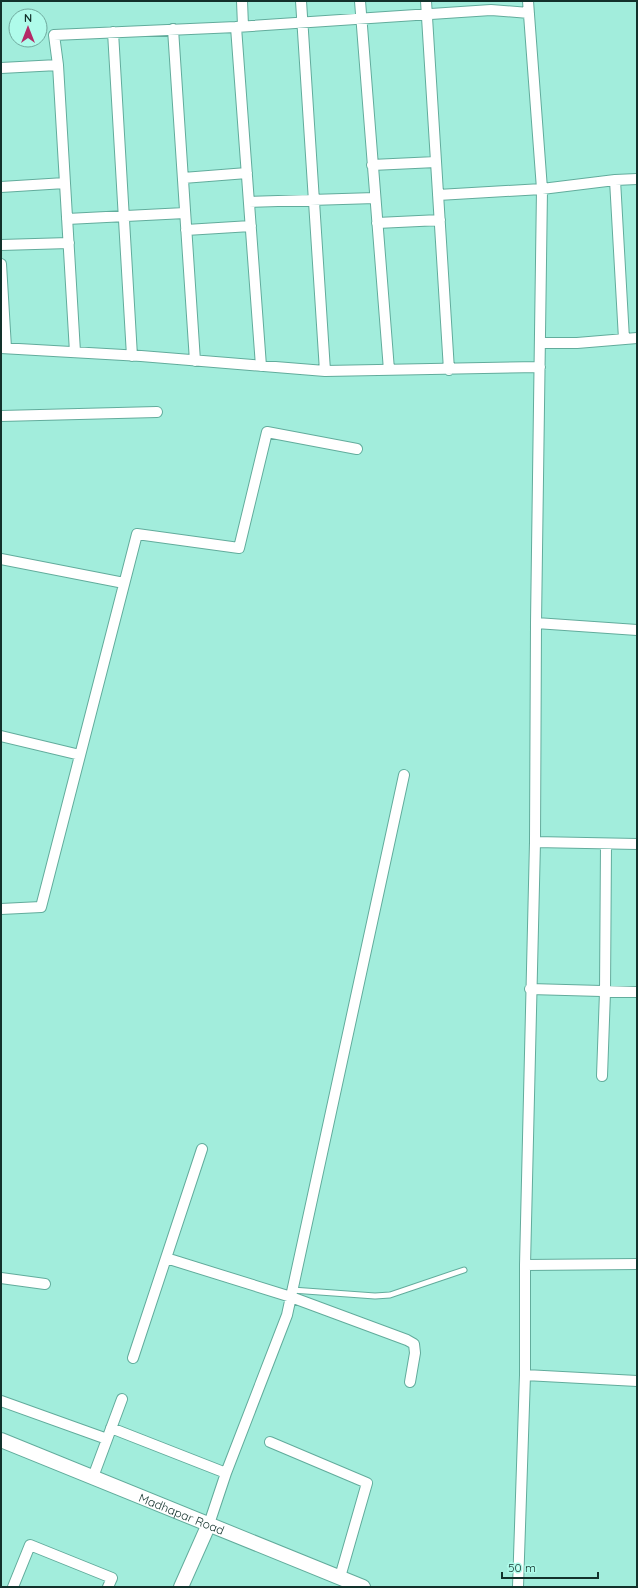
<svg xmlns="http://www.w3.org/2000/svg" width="638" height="1588" viewBox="0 0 638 1588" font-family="Quicksand,sans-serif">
<rect width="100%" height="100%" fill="#a2eddc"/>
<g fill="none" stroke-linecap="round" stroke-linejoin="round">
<defs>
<path id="lane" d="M292 1290 375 1296 390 1295 464 1270"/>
<path id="street" d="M242 1 243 26
M301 1 325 371
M360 1 389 370
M426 1 449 370
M236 27 261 366
M173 29 195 361
M113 32 132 356
M1 68 58 65
M372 165 436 162
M183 178 247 173
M615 180 624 339
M1 187 65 183
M438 195 542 189 615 180 637 179
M249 202 375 198
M67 219 185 213
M377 223 440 220
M186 230 251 226
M1 245 69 243
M1 264 6 348
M541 343H577L637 338
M1 348 141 356 325 371 540 367
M75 352 58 65 54 35 236 27 491 10 529 13
M1 416 157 412
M1 559 124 583
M536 623 637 630
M1 736 80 755
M535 842 637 844
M1 909 41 907 137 534 239 548 267 432 357 449
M530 989 637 992
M602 1076 605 992 606 844
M166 1258 291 1297 407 1340 414 1344 415 1353 410 1382
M525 1265 637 1264
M1 1278 45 1284
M133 1358 202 1149
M525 1375 637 1381
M1 1401 107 1439
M111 1428 226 1473
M270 1442 367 1483 340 1577
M93 1477 122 1399
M209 1524 226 1473 287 1315 404 775
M13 1587 30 1545 112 1578 108 1587
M518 1587 525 1375V1265L535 842 536 623 542 189 528 1"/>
<g id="secondary">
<path id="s1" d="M1 1440 363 1587"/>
<path d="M181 1587 209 1524"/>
</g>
</defs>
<use href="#lane" stroke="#62ac9c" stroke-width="7"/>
<use href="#street" stroke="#62ac9c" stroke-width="12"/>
<use href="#secondary" stroke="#62ac9c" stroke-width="16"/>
<use href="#lane" stroke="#fff" stroke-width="5"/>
<use href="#street" stroke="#fff" stroke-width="10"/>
<use href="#secondary" stroke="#fff" stroke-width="14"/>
</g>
<g text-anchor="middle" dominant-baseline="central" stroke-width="3.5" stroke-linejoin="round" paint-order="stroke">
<g font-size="12" fill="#12312b" stroke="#affbea">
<text stroke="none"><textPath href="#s1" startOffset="195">Madhapar Road</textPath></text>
</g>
</g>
<rect width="638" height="1588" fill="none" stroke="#12312b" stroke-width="4"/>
<g transform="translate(28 28)"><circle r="19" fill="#affbea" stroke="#70aa9e"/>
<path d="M0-3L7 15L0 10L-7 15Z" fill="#b42a67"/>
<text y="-6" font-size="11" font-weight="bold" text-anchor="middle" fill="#12312b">N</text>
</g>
<path d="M502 1572v6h96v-6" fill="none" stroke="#12312b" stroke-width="2"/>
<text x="508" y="1572" font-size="12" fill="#12312b" stroke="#affbea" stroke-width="3" paint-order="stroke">50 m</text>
</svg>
